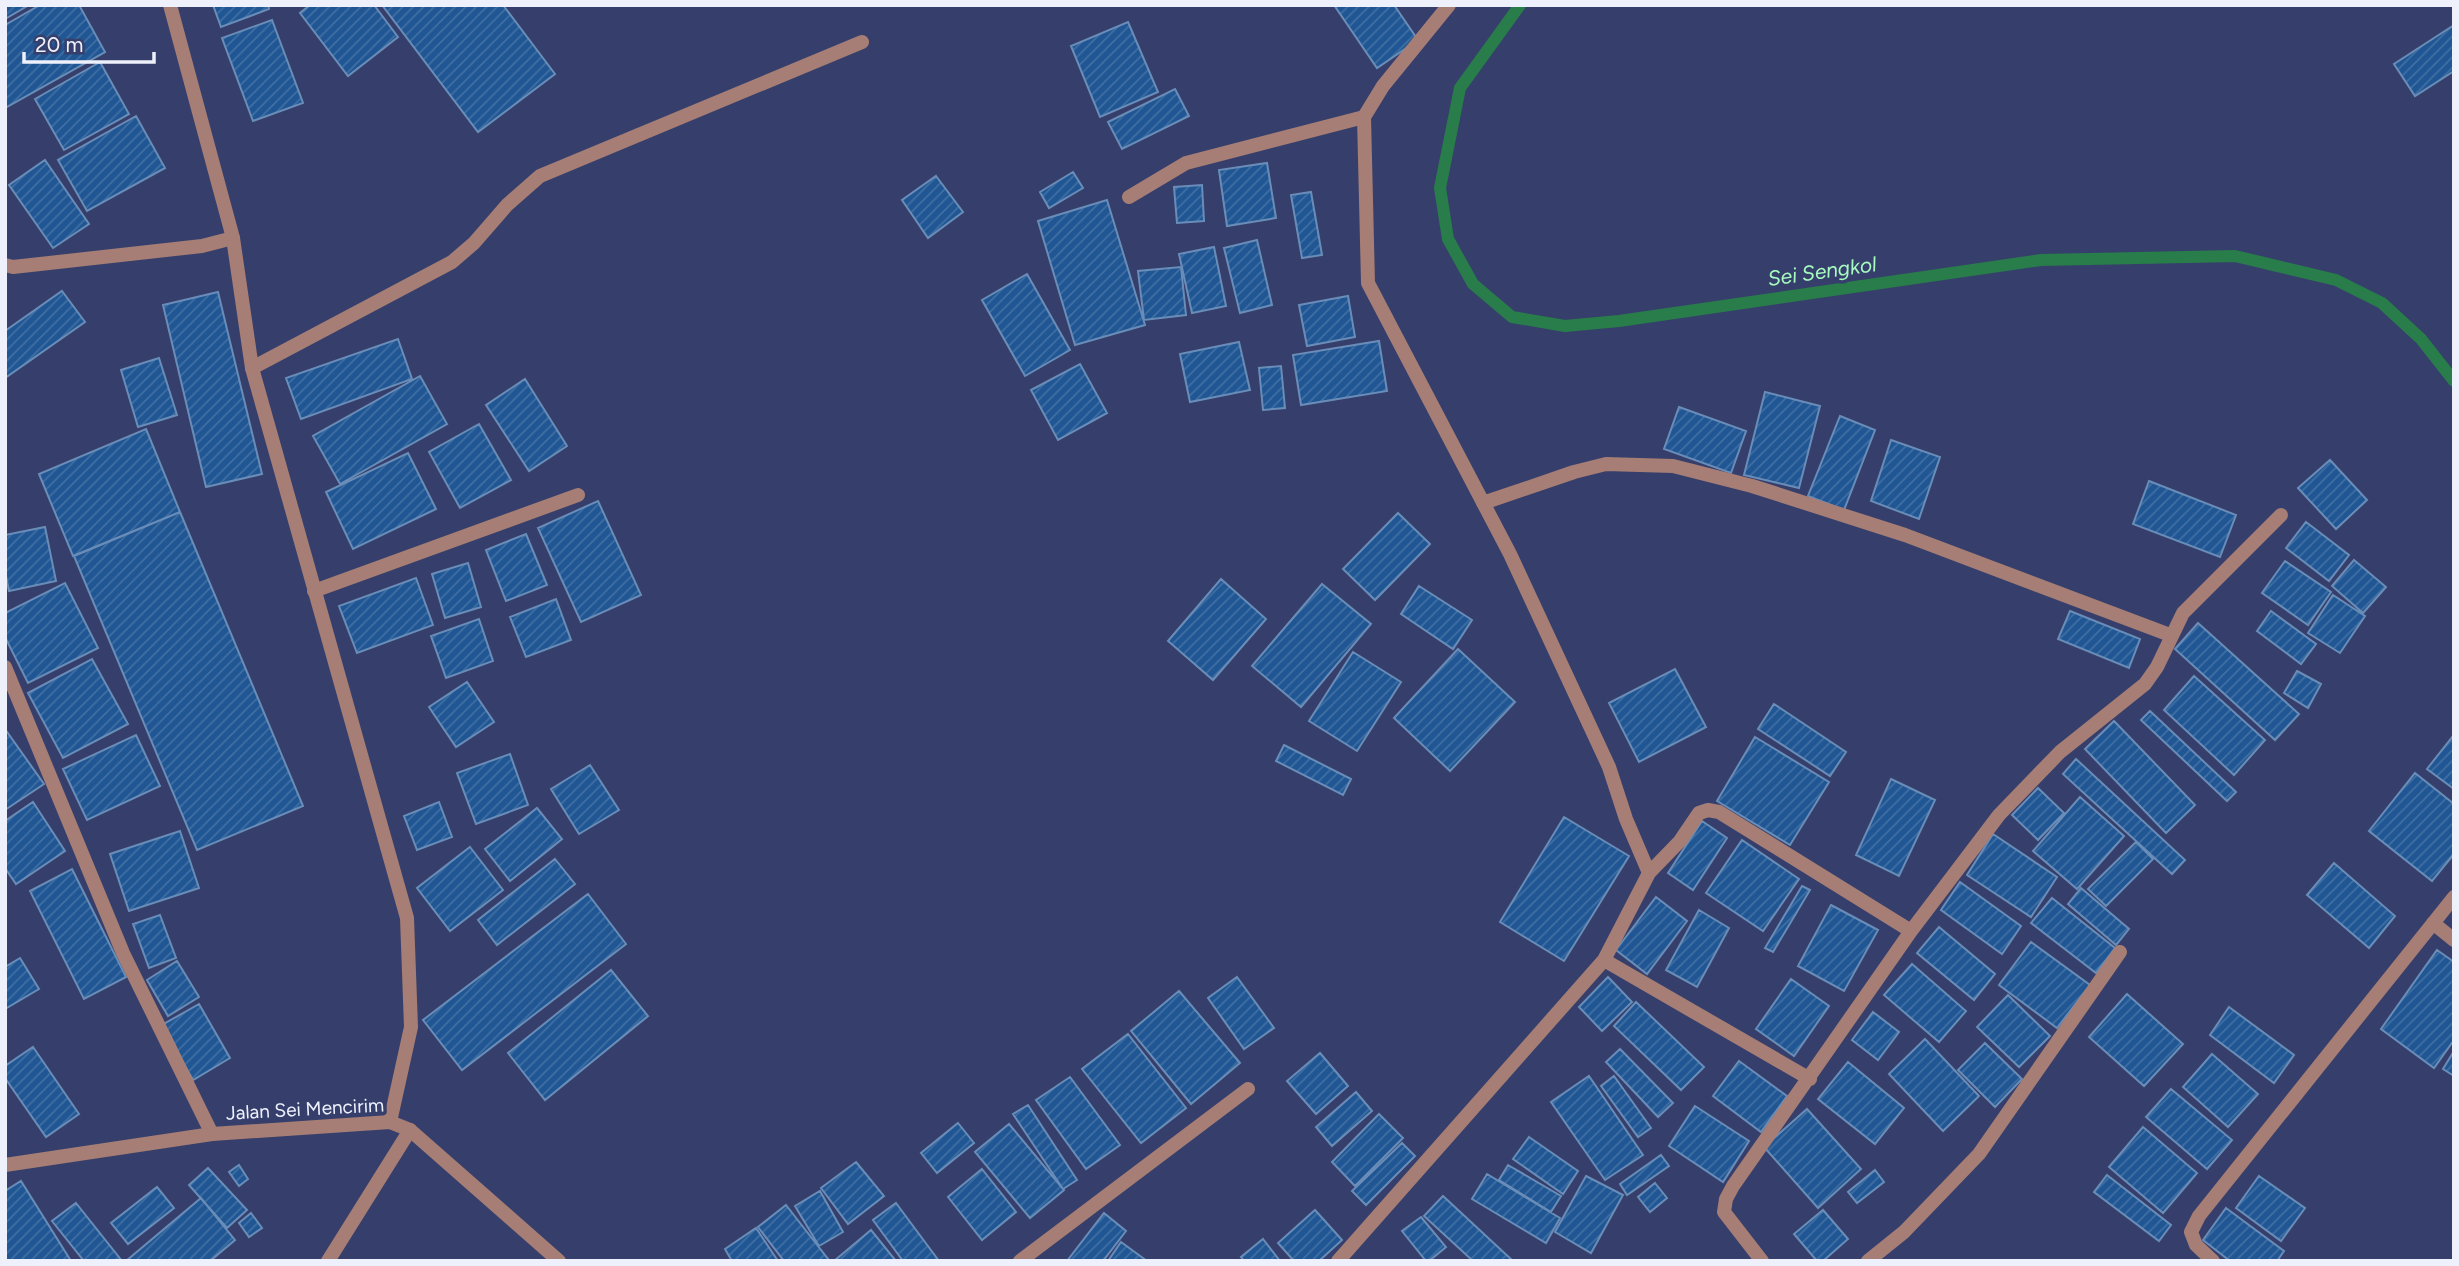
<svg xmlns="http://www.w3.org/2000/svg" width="2459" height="1266" viewBox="0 0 2459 1266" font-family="Figtree,sans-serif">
<defs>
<pattern id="building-hatch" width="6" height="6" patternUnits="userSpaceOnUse" patternTransform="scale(1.75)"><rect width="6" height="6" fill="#1f5693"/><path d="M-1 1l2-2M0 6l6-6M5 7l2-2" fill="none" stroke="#406fa3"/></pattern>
</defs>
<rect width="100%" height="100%" fill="#363f6b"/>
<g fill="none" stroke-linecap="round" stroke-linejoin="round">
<path stroke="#287d4a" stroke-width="12" d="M1520 5 1460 88 1440 188 1448 239 1473 284 1512 317 1565 326 1619 321 2041 260 2235 256 2336 280 2382 303 2421 339 2454 381"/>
</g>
<path fill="url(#building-hatch)" stroke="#698db8" stroke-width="2" d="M5 5H29L5 19Z
M40 5H79L105 52 5 108V25Z
M213 5H268L269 9 221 27Z
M310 5H374L398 37 348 76 300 13Z
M382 5H503L555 74 478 132Z
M1334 5H1394L1418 40 1377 68Z
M272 20 303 103 253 121 222 38Z
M1128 22 1158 92 1100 117 1071 46Z
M2454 25V71L2415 96 2394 64Z
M100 62 129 114 64 150 35 99Z
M1175 89 1189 116 1122 149 1108 122Z
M136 116 165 168 87 211 58 160Z
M45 160 89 224 53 248 9 185Z
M1267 163 1276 218 1227 226 1219 170Z
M1073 172 1083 188 1049 208 1040 192Z
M936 176 963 212 928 238 902 200Z
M1202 185 1204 221 1177 223 1174 187Z
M1311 192 1322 255 1302 258 1291 195Z
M1107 200 1145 325 1075 345 1038 221Z
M1257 240 1272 305 1240 313 1224 248Z
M1214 247 1226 306 1192 313 1179 254Z
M1181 267 1186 315 1144 320 1138 271Z
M1027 274 1070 350 1025 376 982 300Z
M62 291 85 322 5 378V331Z
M218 292 262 474 206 487 163 305Z
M1348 296 1355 337 1307 346 1299 305Z
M398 339 412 379 301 419 286 378Z
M1379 341 1387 391 1301 405 1293 355Z
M1239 342 1250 390 1190 402 1180 354Z
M159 358 177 415 138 427 121 370Z
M1080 364 1107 413 1058 440 1031 390Z
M1281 366 1285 408 1263 410 1259 368Z
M420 376 447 424 340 484 313 436Z
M525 379 567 446 529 471 486 405Z
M1765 392 1820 406 1799 488 1744 475Z
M1679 407 1746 431 1731 473 1664 449Z
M1840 416 1875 430 1844 510 1808 496Z
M479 424 511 480 460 508 429 452Z
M146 429 180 512 73 556 39 474Z
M1891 440 1940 457 1919 519 1871 501Z
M408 453 436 509 353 549 326 492Z
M2330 460 2367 500 2336 529 2298 488Z
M2149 481 2236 515 2220 557 2133 524Z
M598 501 641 595 581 622 538 528Z
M180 512 303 806 197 850 74 556Z
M1398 513 1430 544 1375 600 1343 569Z
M2306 522 2349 555 2329 581 2286 548Z
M45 527 56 581 9 591 5 571V535Z
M526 534 547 585 506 601 486 550Z
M2354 560 2386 587 2363 613 2332 586Z
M2285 561 2331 592 2308 625 2262 593Z
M468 563 481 607 445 618 432 574Z
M416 578 433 625 357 653 339 606Z
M1221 579 1266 619 1213 680 1168 641Z
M65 583 98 648 28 683 5 637V613Z
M1322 584 1371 624 1301 707 1252 666Z
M1419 586 1472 620 1453 649 1401 614Z
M2333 595 2365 616 2340 653 2308 633Z
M556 599 571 640 526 657 510 617Z
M2070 611 2140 639 2129 668 2058 639Z
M2271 611 2316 644 2301 664 2257 631Z
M479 619 493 661 446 678 431 636Z
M2198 623 2299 714 2275 740 2175 649Z
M1458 649 1515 702 1450 771 1394 718Z
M1353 652 1401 682 1357 751 1309 721Z
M92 659 128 724 63 758 28 693Z
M1675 669 1706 727 1639 762 1609 703Z
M2297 671 2321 684 2308 708 2284 693Z
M2194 676 2265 740 2234 775 2164 710Z
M467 682 494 722 456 747 429 707Z
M1774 704 1846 752 1830 776 1758 729Z
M2150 711 2236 792 2227 801 2141 720Z
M2114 721 2195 805 2166 833 2085 749Z
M5 729 44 784 5 810Z
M136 735 160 786 87 820 63 769Z
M2453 736H2454V789L2427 769Z
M1755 737 1829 782 1790 845 1717 801Z
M1284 745 1351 779 1343 795 1276 761Z
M510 754 528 805 476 824 457 773Z
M2076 759 2185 860 2172 874 2063 774Z
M590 765 619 810 579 834 551 789Z
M2415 773 2454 804V854L2432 881 2369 831Z
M1891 779 1935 800 1899 876 1856 855Z
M2038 788 2064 813 2038 840 2012 815Z
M2080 797 2124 836 2077 889 2033 851Z
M33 802 65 851 16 884 5 868V821Z
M439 802 452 837 417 850 404 816Z
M537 808 562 839 510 881 485 849Z
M1564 817 1629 856 1564 961 1500 922Z
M1702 821 1727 838 1693 890 1668 873Z
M180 831 199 888 129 911 110 854Z
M1993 834 2057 877 2031 917 1967 875Z
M1742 840 1799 879 1763 931 1706 893Z
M2136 842 2153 859 2106 906 2088 889Z
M470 847 503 890 450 931 417 888Z
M555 859 575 884 497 945 478 920Z
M2334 863 2395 916 2369 948 2307 895Z
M72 869 126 977 84 999 30 891Z
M1960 882 2021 926 2002 954 1941 910Z
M1802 886 1810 890 1773 952 1765 948Z
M2081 888 2129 929 2116 945 2068 904Z
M588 894 626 944 462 1070 423 1020Z
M1656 897 1687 921 1647 974 1616 950Z
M2052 898 2115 948 2096 973 2031 923Z
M1831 905 1878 930 1844 991 1798 966Z
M1699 910 1729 928 1697 987 1666 970Z
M160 915 176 958 149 968 133 924Z
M1939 927 1995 974 1974 1000 1917 953Z
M2031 942 2090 985 2057 1028 1999 985Z
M2437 950 2454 962V1040L2434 1068 2381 1029Z
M20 958 39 989 5 1009V967Z
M177 961 199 997 168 1016 147 980Z
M1912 964 1966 1011 1939 1042 1884 995Z
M611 970 648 1016 545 1100 508 1053Z
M1237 977 1274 1028 1244 1049 1208 998Z
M1608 977 1632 1002 1602 1031 1579 1007Z
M1791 979 1829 1006 1794 1056 1756 1029Z
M1179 991 1240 1063 1191 1104 1131 1031Z
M2127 994 2183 1044 2144 1086 2089 1037Z
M2008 995 2050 1036 2019 1067 1977 1027Z
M1636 1002 1704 1067 1681 1090 1614 1026Z
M199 1004 230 1058 193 1080 162 1025Z
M2229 1007 2294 1055 2274 1083 2210 1035Z
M1873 1012 1899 1032 1878 1060 1852 1040Z
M1128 1034 1186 1108 1141 1143 1082 1069Z
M1925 1039 1979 1096 1943 1131 1889 1074Z
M1985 1043 2022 1079 1995 1107 1958 1070Z
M33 1047 79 1114 46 1137 5 1078V1066Z
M1620 1049 1673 1103 1658 1117 1606 1062Z
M2454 1051V1076L2443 1069Z
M1320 1053 1348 1086 1316 1114 1287 1081Z
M2212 1054 2258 1094 2228 1127 2183 1087Z
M1739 1061 1787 1096 1761 1132 1713 1096Z
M1848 1062 1904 1108 1875 1144 1818 1099Z
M1589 1076 1643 1155 1605 1180 1551 1102Z
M1614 1076 1651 1128 1638 1137 1601 1086Z
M1070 1077 1120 1145 1086 1169 1036 1100Z
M2171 1089 2232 1140 2207 1169 2146 1117Z
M1356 1092 1372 1111 1332 1146 1316 1127Z
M1028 1105 1077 1180 1063 1189 1013 1114Z
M1695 1106 1749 1141 1723 1182 1669 1146Z
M1807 1109 1861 1169 1818 1208 1764 1147Z
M1379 1114 1403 1138 1355 1186 1332 1162Z
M958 1123 974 1143 937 1173 921 1153Z
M1009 1124 1064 1190 1030 1218 975 1152Z
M2143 1127 2197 1173 2163 1213 2109 1167Z
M1529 1137 1578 1171 1563 1194 1513 1159Z
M1402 1143 1415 1156 1366 1205 1352 1191Z
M1661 1155 1669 1166 1627 1195 1620 1184Z
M856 1162 884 1196 848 1224 821 1188Z
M239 1165 248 1179 239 1186 229 1172Z
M1508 1165 1561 1196 1551 1212 1499 1180Z
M208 1168 247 1210 227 1228 189 1185Z
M982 1169 1016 1212 982 1240 948 1197Z
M1875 1170 1884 1182 1857 1203 1848 1192Z
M1487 1174 1560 1218 1546 1243 1472 1199Z
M2107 1175 2171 1225 2159 1241 2094 1192Z
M1586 1176 1623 1195 1591 1253 1555 1232Z
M2259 1176 2305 1208 2281 1241 2236 1208Z
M21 1181 71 1261H5V1191Z
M1655 1183 1667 1198 1650 1212 1638 1197Z
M157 1187 174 1208 128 1244 111 1223Z
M820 1191 843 1232 819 1246 795 1206Z
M1443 1196 1513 1261H1473L1424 1216Z
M201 1198 235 1240 210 1261H126Z
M76 1203 122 1261H84L52 1221Z
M896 1203 939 1261H903L873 1220Z
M786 1205 828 1259 826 1261H784L758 1227Z
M2226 1208 2284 1251 2277 1261H2230L2203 1240Z
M1315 1210 1342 1240 1319 1261H1294L1278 1243Z
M1823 1210 1848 1239 1823 1261H1817L1794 1234Z
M251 1213 262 1228 249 1237 239 1223Z
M1104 1213 1126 1231 1103 1261H1067Z
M1421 1217 1446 1247 1429 1261H1426L1402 1231Z
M756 1228 778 1261H732L725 1249Z
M871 1230 896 1261H834Z
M1263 1239 1280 1261H1244L1241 1257Z
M1121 1242 1147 1261H1108Z"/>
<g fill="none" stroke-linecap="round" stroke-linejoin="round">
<path stroke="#a67e75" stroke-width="14" d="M1129 197 1186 163 1364 117
M5 265 13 267 202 246 233 238
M252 368 452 262 474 243 507 205 540 176 862 42
M5 667 123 953 212 1134
M328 1261 410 1130"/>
<path stroke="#a67e75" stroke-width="14" d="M170 5 233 238 252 368 407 918 411 1027 390 1122
M1483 503 1574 472 1606 464 1673 466 1752 486 1905 535 2170 635
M314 591 578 495
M1649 873 1680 841 1699 813 1708 810 1719 812 1911 931 1733 1186 1726 1199 1724 1212 1762 1261
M2433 923 2454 940
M1911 931 1999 815 2060 752 2145 684 2157 667 2183 613 2281 515
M1604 960 1810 1079
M1020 1261 1248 1089
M1338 1261 1604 960 1649 873 1626 819 1609 767 1510 554 1368 283 1364 117 1383 86 1449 5
M1868 1261 1904 1232 1979 1154 2120 952
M2213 1261 2196 1245 2191 1232 2199 1216 2454 897"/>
<path stroke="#a67e75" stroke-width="14" d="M5 1165 212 1134 390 1122 410 1130 559 1261"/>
</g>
<g text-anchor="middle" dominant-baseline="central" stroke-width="7" stroke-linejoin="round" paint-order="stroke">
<g font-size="19" fill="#eef1fc" stroke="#363f6b">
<text transform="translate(305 1109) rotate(-3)">Jalan Sei Mencirim</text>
</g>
<g font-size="21" font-style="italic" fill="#a6fabf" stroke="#363f6b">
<text transform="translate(1822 271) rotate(-8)">Sei Sengkol</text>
</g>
</g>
<rect width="2459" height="1266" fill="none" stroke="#eef1fc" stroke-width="14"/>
<path d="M24 52v10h130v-10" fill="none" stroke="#eef1fc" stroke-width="3.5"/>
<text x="35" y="52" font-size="21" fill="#eef1fc" stroke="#363f6b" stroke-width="5" paint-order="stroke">20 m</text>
</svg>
